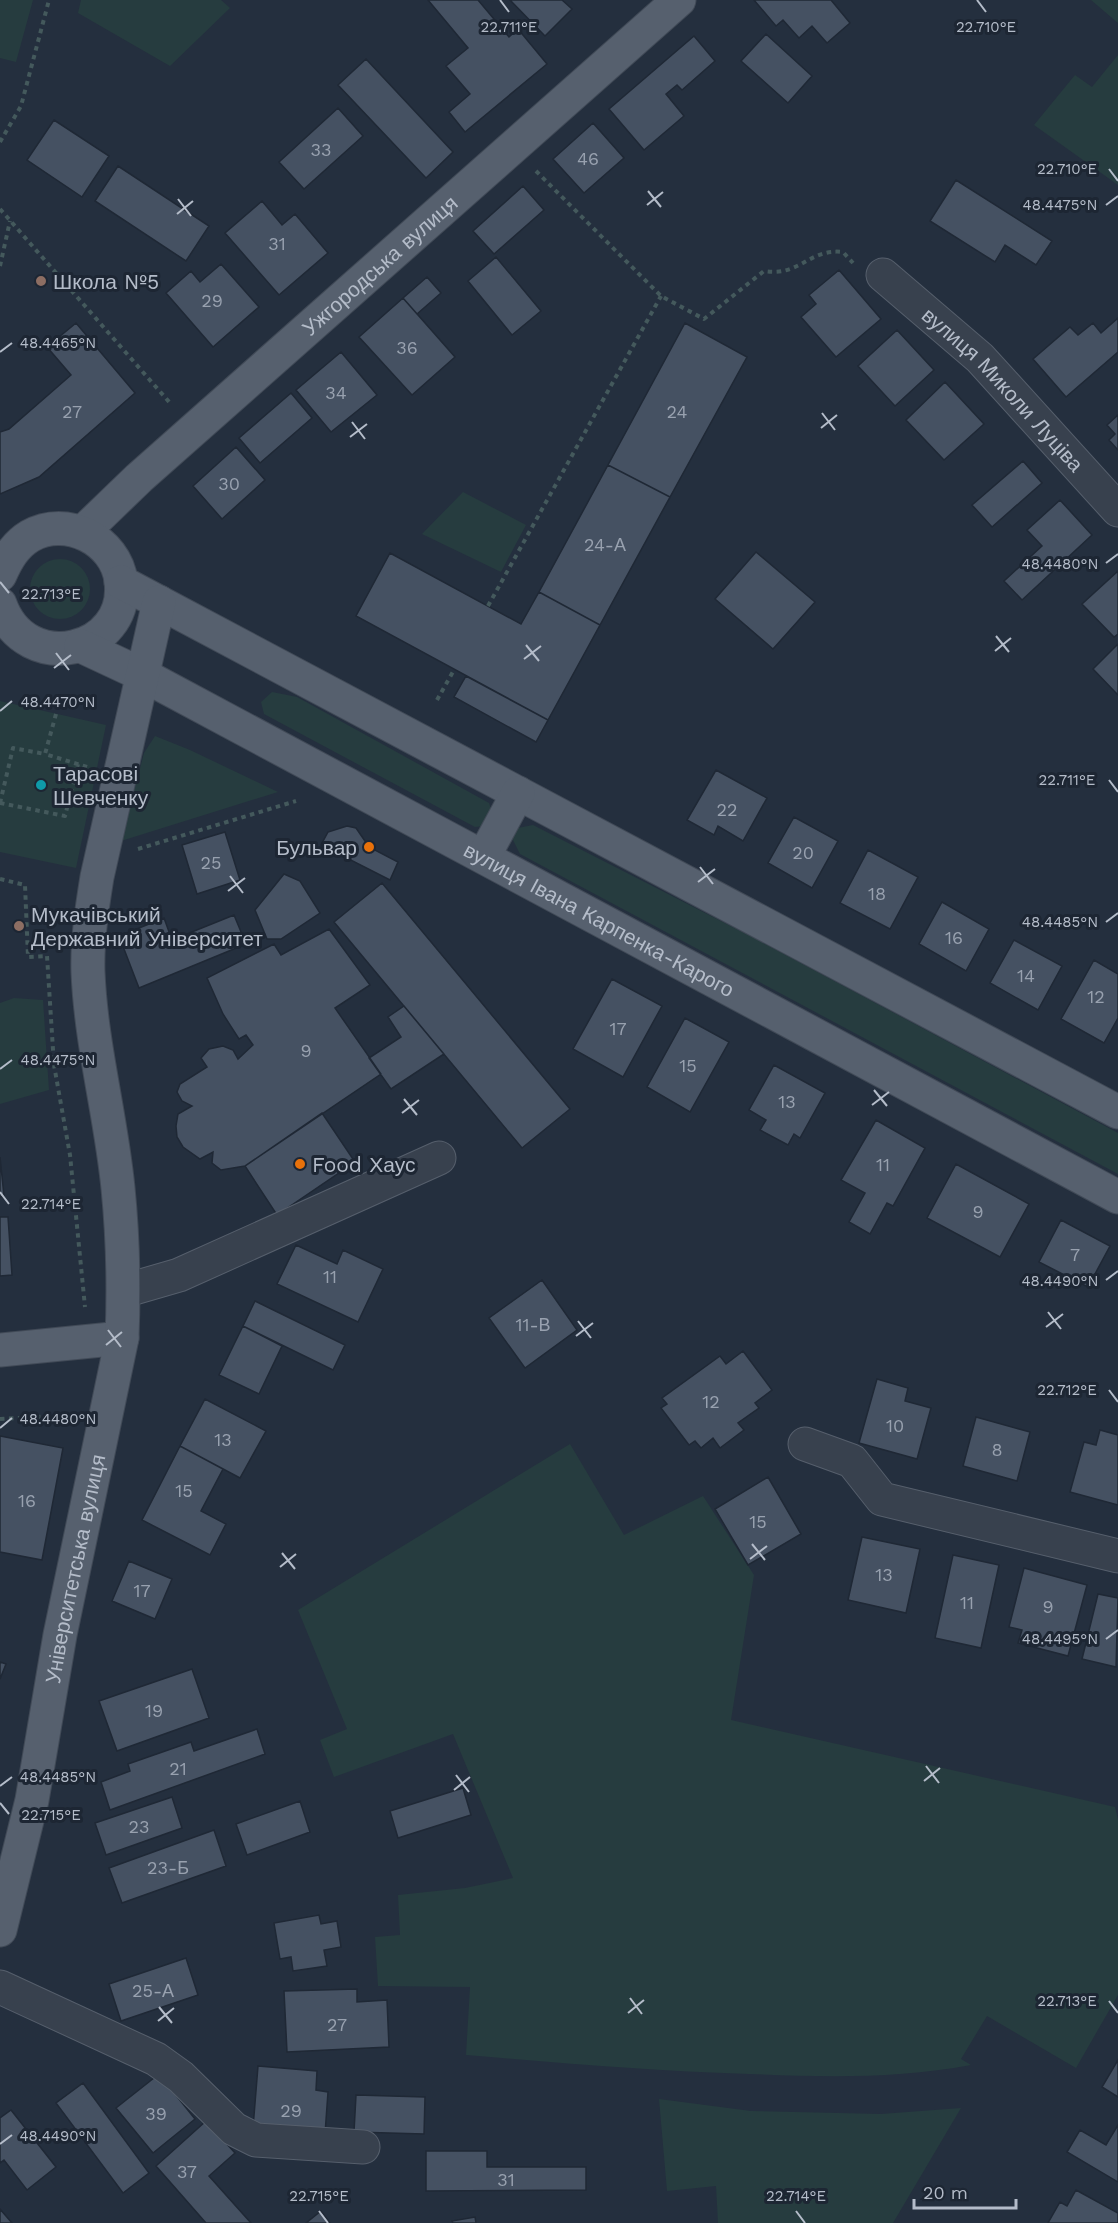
<svg xmlns="http://www.w3.org/2000/svg" width="1118" height="2223" viewBox="0 0 1118 2223" font-family="'Work Sans',sans-serif">
<rect width="100%" height="100%" fill="#242f3e"/>
<path fill="#263c3f" d="M0 0H33L16 62 0 58Z
M81 0H221L230 8 170 66 78 13Z
M1091 0H1118V23Z
M1118 55V185L1034 125 1075 75 1092 87Z
M463 492 526 525 501 572 422 534Z
M30 589a30 30 0 1 1 60 0a30 30 0 1 1-60 0Z
M272 692 297 697 489 803 493 815 484 826 475 827 264 714 261 702Z
M0 701 106 725 76 868 0 852Z
M155 736 190 750 278 792 121 841 144 753Z
M533 825 758 940 1118 1133V1174L520 854 512 838 518 828Z
M14 998 43 1000 49 1090 0 1104V1003Z
M570 1444 624 1535 703 1496 754 1575 731 1720 1115 1807 1118 1820V1995L1076 2068 987 2016 961 2059 971 2065C897 2079 823 2077 748 2074 654 2071 560 2063 466 2055L470 1987 378 1986 375 1937 400 1935 398 1895 465 1888 513 1878 453 1734 334 1777 320 1740 347 1729 298 1610Z
M659 2099 751 2111 881 2114 961 2108 893 2223H718L716 2186 667 2191Z"/>
<path fill="#455162" stroke="#1f2835" stroke-width="1.5" d="M428 0H478L509 37 518 29 547 64 465 132 449 112 470 94 446 66 468 48Z
M510 0H562L572 9 545 36Z
M754 0H831L850 23 827 43 812 26 799 38 783 20 776 26Z
M766 34 812 76 788 103 741 61Z
M694 36 715 61 682 90 677 85 666 94 684 116 644 150 609 109Z
M366 59 453 152 426 178 338 85Z
M338 108 363 136 304 189 279 162Z
M54 120 109 156 82 197 27 160Z
M593 123 624 158 584 193 553 159Z
M118 166 209 226 186 261 95 201Z
M956 180 1052 241 1036 265 1005 245 995 262 930 221Z
M523 186 544 210 494 254 473 231Z
M262 201 282 225 295 214 328 253 279 295 225 233Z
M496 257 541 311 512 335 468 281Z
M221 264 259 307 213 347 166 293 191 271 200 282Z
M839 270 881 319 836 357 801 317 816 304 809 295Z
M427 277 441 293 417 314 403 298Z
M403 298 455 357 412 395 359 337Z
M1118 318V352L1066 397 1033 359 1070 327 1078 335 1093 323 1101 333Z
M76 323 135 393 39 477 0 494V432L9 429 71 375 47 347Z
M685 323 747 357 670 497 608 465Z
M897 330 934 370 895 406 858 366Z
M341 352 377 395 331 432 296 390Z
M945 382 984 424 944 460 906 420Z
M291 393 312 418 260 463 239 438Z
M1118 415V450L1109 440 1115 434 1107 425Z
M236 447 265 480 222 519 193 486Z
M1023 461 1042 483 992 527 972 505Z
M608 465 670 497 600 625 539 592Z
M1060 500 1092 535 1022 600 1004 581 1042 546 1027 530Z
M756 552 815 602 773 649 715 599Z
M390 553 521 624 539 592 600 625 548 720 356 616Z
M1118 571V634L1114 637 1082 604Z
M1118 644V695L1093 669Z
M466 676 548 720 536 742 454 697Z
M716 770 767 798 743 841 718 826 714 835 687 820Z
M794 817 838 841 812 888 768 863Z
M347 826 356 828 369 847 398 862 390 880 321 845 328 832Z
M225 832 240 880 197 894 182 845Z
M868 850 918 877 890 929 840 903Z
M284 874 300 881 320 913 281 939H267L255 910Z
M382 883 570 1109 522 1148 334 922Z
M942 902 989 929 966 971 919 944Z
M234 915 246 944 139 988 119 936 164 918 172 940Z
M329 929 370 985 335 1008 381 1074 245 1166 221 1170 212 1163 213 1152 200 1159 183 1147 177 1137 176 1126 178 1114 192 1106 182 1101 177 1092 180 1084 207 1067 201 1058 209 1049 223 1046 233 1050 238 1059 253 1045 246 1035 239 1039 223 1014 207 978 274 944 281 955Z
M1014 940 1062 966 1038 1010 990 983Z
M1094 960 1118 974V1018L1104 1043 1061 1019Z
M612 979 662 1006 623 1077 573 1049Z
M404 1006 444 1054 391 1089 369 1058 401 1037 388 1017Z
M685 1018 729 1042 690 1112 647 1087Z
M774 1065 825 1093 800 1138 794 1134 788 1145 760 1130 766 1120 749 1110Z
M322 1113 355 1162 277 1215 245 1166Z
M876 1120 925 1148 893 1206 887 1203 870 1234 849 1222 865 1193 841 1180Z
M0 1157 4 1196 0 1197Z
M956 1164 1029 1204 1000 1257 927 1218Z
M0 1217H8L12 1275 0 1276Z
M1061 1220 1110 1246 1088 1287 1039 1262Z
M296 1245 337 1264 343 1250 383 1269 358 1322 277 1284Z
M542 1280 577 1330 525 1368 489 1318Z
M255 1301 345 1345 333 1370 243 1326Z
M243 1326 282 1346 259 1394 219 1375Z
M743 1351 772 1390 755 1403 759 1408 738 1423 744 1430 720 1448 713 1438 701 1448 695 1441 689 1445 661 1408 667 1404 662 1398 720 1356 726 1364Z
M877 1379 908 1388 905 1401 931 1408 917 1459 859 1443Z
M205 1399 266 1431 240 1478 180 1446Z
M976 1417 1030 1432 1017 1481 963 1466Z
M1100 1430 1118 1435V1505L1070 1492 1084 1442 1096 1445Z
M0 1436 63 1448 42 1560 0 1552Z
M180 1446 223 1469 201 1511 226 1524 210 1555 142 1520Z
M768 1477 801 1534 748 1565 715 1509Z
M862 1537 920 1549 906 1613 848 1600Z
M953 1555 999 1565 981 1648 935 1638Z
M129 1561 172 1579 155 1619 112 1601Z
M1024 1568 1087 1585 1068 1656 1018 1643 1022 1630 1009 1627Z
M1098 1594 1118 1598 1116 1667 1082 1659Z
M0 1662 6 1664 0 1679Z
M192 1669 209 1718 117 1751 99 1701Z
M257 1729 265 1754 110 1810 101 1782 130 1771 128 1764 191 1742 194 1751Z
M463 1788 471 1815 398 1838 390 1811Z
M172 1797 182 1828 106 1855 95 1823Z
M300 1801 310 1832 247 1855 236 1824Z
M214 1830 226 1866 122 1903 109 1868Z
M319 1915 321 1924 337 1921 341 1947 324 1950 327 1966 293 1971 291 1957 280 1959 274 1923Z
M186 1958 198 1995 121 2021 109 1984Z
M357 1989V2002L387 2000 389 2047 287 2052 284 1991Z
M1118 2060V2097L1102 2087Z
M258 2066 317 2071 316 2090 328 2092 325 2134 253 2128Z
M159 2074 195 2119 153 2153 116 2108Z
M83 2083 149 2173 123 2193 56 2103Z
M356 2095 425 2097 424 2134 354 2132Z
M11 2110 56 2167 27 2190 4 2160 0 2163V2118Z
M206 2121 235 2153 209 2176 251 2223H206L156 2166Z
M1118 2125V2182L1067 2152 1080 2130 1106 2145Z
M426 2151H487V2167H586V2190L426 2191Z
M1076 2190 1118 2213V2223H1048L1060 2202 1067 2206Z
M0 2209 12 2223H0Z
M321 2211 330 2223H306Z
M475 2217 476 2223H453L452 2221Z"/>
<g fill="none" stroke-linecap="round" stroke-linejoin="round">
<defs>
<g id="minor">
<path id="s1" d="M883 275 980 358 1118 510"/>
<path d="M124 1291 179 1275 439 1158"/>
<path d="M805 1444 852 1461 882 1499 1118 1556"/>
<path d="M0 1987 156 2059 181 2077 234 2129 256 2140 363 2147"/>
</g>
<g id="major">
<path id="s2" d="M83 532 139 478 679 0"/>
<path d="M0 575C7 559 15 545 30 536 66 515 116 540 121 581 130 652 26 678 0 604"/>
<path d="M121 582 1118 1112"/>
<path id="s3" d="M81 646 143 675 1118 1197"/>
<path d="M484 856 518 793"/>
<path d="M0 1350 122 1338"/>
<path id="s4" d="M0 1930 32 1800 60 1635 122 1338C124 1289 123 1238 118 1188 111 1116 91 1045 88 972 87 940 92 908 97 877L159 602"/>
</g>
</defs>
<use href="#minor" stroke="#565f6c" stroke-width="35"/>
<use href="#major" stroke="#414a57" stroke-width="35"/>
<path stroke="#44595c" stroke-width="4" stroke-dasharray="4.5 4.5" stroke-linecap="butt" d="M0 142 21 106 49 0
M536 171 661 296 704 319 764 271C800 277 809 248 843 252L853 263
M0 209 170 403
M0 266 10 221
M488 606 661 296
M437 700 454 670
M56 714 45 754 87 767
M0 803 65 816 78 764
M0 803 13 748 45 754
M138 849 296 801
M0 879 25 885 28 957 47 956 54 1065 70 1155 85 1307
M0 1419 53 1416 71 1419"/>
<use href="#minor" stroke="#38414e" stroke-width="33"/>
<use href="#major" stroke="#56606e" stroke-width="33"/>
</g>
<path fill="none" stroke="#b4bcc9" stroke-width="2" d="M500 0 509 12M977 0 986 12M1109 169 1118 181M648 191 661 207M178 199 191 216M647 205 663 192M1106 205 1118 196M177 214 193 201M0 352 12 343M822 413 835 430M352 422 365 439M821 428 837 415M350 437 367 424M1106 563 1118 554M0 582 9 593M996 636 1009 652M526 645 539 661M995 651 1011 638M56 653 69 670M524 659 541 646M54 668 71 655M0 711 12 701M1109 780 1118 792M700 867 713 884M230 876 243 893M698 882 715 869M228 891 245 878M1106 922 1118 913M0 1069 12 1060M874 1090 887 1106M404 1099 417 1115M872 1105 889 1092M402 1113 419 1100M0 1192 9 1204M1106 1280 1118 1271M1048 1312 1061 1329M578 1321 591 1338M1046 1327 1063 1314M108 1330 121 1347M576 1336 593 1323M106 1345 122 1332M1109 1390 1118 1402M0 1428 12 1418M752 1544 765 1560M282 1553 295 1569M750 1559 767 1546M280 1567 296 1554M1106 1639 1118 1630M926 1766 939 1783M456 1775 469 1792M924 1781 940 1768M0 1786 12 1777M454 1790 470 1777M0 1803 9 1814M630 1998 642 2014M1109 2001 1118 2013M159 2007 172 2023M628 2013 644 2000M158 2021 174 2008M0 2144 12 2135M319 2211 328 2223M796 2211 805 2223"/>
<g fill="#8d6e63" stroke="#1d2633" stroke-width="2">
<circle cx="41" cy="281" r="6"/>
<circle cx="19" cy="926" r="6"/>
</g>
<circle fill="#0f9aa8" stroke="#1d2633" stroke-width="2" cx="41" cy="785" r="6"/>
<g fill="#e8710a" stroke="#1d2633" stroke-width="2">
<circle cx="369" cy="847" r="6"/>
<circle cx="300" cy="1164" r="6"/>
</g>
<g text-anchor="middle" dominant-baseline="central" stroke-width="6" stroke-linejoin="round" paint-order="stroke">
<g font-size="18" fill="#98a1af">
<text x="321" y="149">33</text>
<text x="588" y="158">46</text>
<text x="277" y="243">31</text>
<text x="212" y="300">29</text>
<text x="407" y="347">36</text>
<text x="336" y="392">34</text>
<text x="72" y="411">27</text>
<text x="677" y="411">24</text>
<text x="229" y="483">30</text>
<text x="605" y="544">24-А</text>
<text x="727" y="809">22</text>
<text x="803" y="852">20</text>
<text x="211" y="862">25</text>
<text x="877" y="893">18</text>
<text x="954" y="937">16</text>
<text x="1026" y="975">14</text>
<text x="1096" y="996">12</text>
<text x="618" y="1028">17</text>
<text x="306" y="1050">9</text>
<text x="688" y="1065">15</text>
<text x="787" y="1101">13</text>
<text x="883" y="1164">11</text>
<text x="978" y="1211">9</text>
<text x="1075" y="1254">7</text>
<text x="330" y="1276">11</text>
<text x="533" y="1324">11-В</text>
<text x="711" y="1401">12</text>
<text x="895" y="1425">10</text>
<text x="223" y="1439">13</text>
<text x="997" y="1449">8</text>
<text x="184" y="1490">15</text>
<text x="27" y="1500">16</text>
<text x="758" y="1521">15</text>
<text x="884" y="1574">13</text>
<text x="142" y="1590">17</text>
<text x="967" y="1602">11</text>
<text x="1048" y="1606">9</text>
<text x="154" y="1710">19</text>
<text x="178" y="1768">21</text>
<text x="139" y="1826">23</text>
<text x="168" y="1867">23-Б</text>
<text x="153" y="1990">25-А</text>
<text x="337" y="2024">27</text>
<text x="291" y="2110">29</text>
<text x="156" y="2113">39</text>
<text x="187" y="2171">37</text>
<text x="506" y="2179">31</text>
</g>
<g font-size="21" fill="#b4bcc9" stroke="#1d2633">
<text stroke="none"><textPath href="#s2" startOffset="399">Ужгородська вулиця</textPath></text>
<text stroke="none"><textPath href="#s1" startOffset="166">вулиця Миколи Луціва</textPath></text>
<text stroke="none"><textPath href="#s3" startOffset="586">вулиця Івана Карпенка-Карого</textPath></text>
<text stroke="none"><textPath href="#s4" startOffset="369">Університетська вулиця</textPath></text>
</g>
<g font-size="21" fill="#b4bcc9" stroke="#1d2633" text-anchor="start">
<text x="53" y="281">Школа №5</text>
<text x="53" y="773">Тарасові<tspan x="53" dy="24">Шевченку</tspan></text>
<text x="357" y="847" text-anchor="end">Бульвар</text>
<text x="31" y="914">Мукачівський<tspan x="31" dy="24">Державний Університет</tspan></text>
<text x="312" y="1164">Food Хаус</text>
</g>
</g>
<g font-size="15" text-anchor="middle" fill="#b4bcc9" stroke="#1d2633" stroke-width="6" stroke-linejoin="round" paint-order="stroke">
<text x="509" y="32">22.711°E</text>
<text x="986" y="32">22.710°E</text>
<text x="1067" y="174">22.710°E</text>
<text x="1060" y="210">48.4475°N</text>
<text x="58" y="348">48.4465°N</text>
<text x="1060" y="569">48.4480°N</text>
<text x="51" y="599">22.713°E</text>
<text x="58" y="707">48.4470°N</text>
<text x="1067" y="785">22.711°E</text>
<text x="1060" y="927">48.4485°N</text>
<text x="58" y="1065">48.4475°N</text>
<text x="51" y="1209">22.714°E</text>
<text x="1060" y="1286">48.4490°N</text>
<text x="1067" y="1395">22.712°E</text>
<text x="58" y="1424">48.4480°N</text>
<text x="1060" y="1644">48.4495°N</text>
<text x="58" y="1782">48.4485°N</text>
<text x="51" y="1820">22.715°E</text>
<text x="1067" y="2006">22.713°E</text>
<text x="58" y="2141">48.4490°N</text>
<text x="319" y="2201">22.715°E</text>
<text x="796" y="2201">22.714°E</text>
</g>
<path d="M914 2199v9h102v-9" fill="none" stroke="#b4bcc9" stroke-width="3"/>
<text x="923" y="2199" font-size="18" fill="#b4bcc9" stroke="#1d2633" stroke-width="4.5" paint-order="stroke">20 m</text>
</svg>
